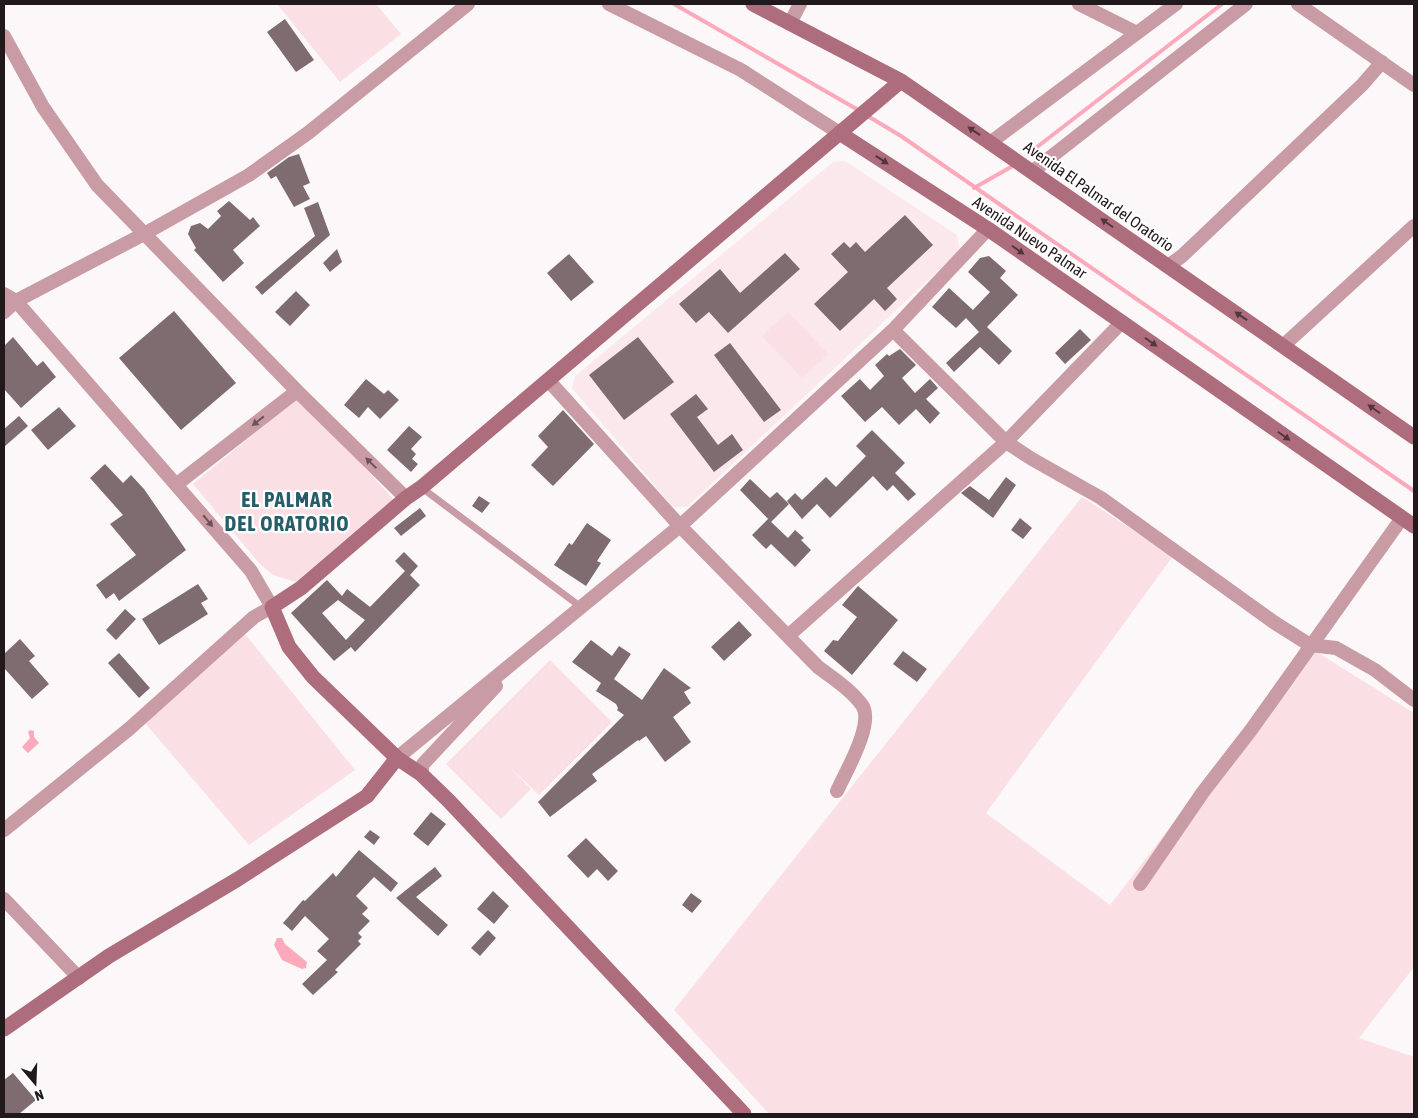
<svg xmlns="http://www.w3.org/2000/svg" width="1418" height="1118" viewBox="0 0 1418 1118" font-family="'Asap Condensed',sans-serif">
<rect width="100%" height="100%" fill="#fcf8f9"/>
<path fill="#fbe8ec" d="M845 161 957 235 960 250 687 507H673L572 388 575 376 833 162Z"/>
<path fill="#fadfe4" d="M280 4H376L401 34 340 82 278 5Z
M788 312 828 354 802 378 762 336Z
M297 398 348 449 393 499 296 582 273 575 259 563 193 484Z
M1082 497 1173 556 986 813 1110 905 1309 647 1414 713V967L1359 1038 1414 1057V1114H769L674 1010Z
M245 634 355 770 249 845 145 723Z
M550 660 612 722 539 795 507 764 531 789 501 819 446 764Z"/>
<path fill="#fca9bc" d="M30 730 34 731V737L39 743 28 753 22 747 30 738 28 732Z
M277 938H282L285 944 307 962 306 968 302 969 282 960 274 945Z"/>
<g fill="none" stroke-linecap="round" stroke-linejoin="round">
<path stroke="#fca9bc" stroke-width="4" d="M674 4 860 111
M866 115 901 136 1414 491
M1028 154 1222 4
M974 188 1011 167"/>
</g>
<path fill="#7f6c70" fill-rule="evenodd" d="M285 19 314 60 296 72 267 32Z
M299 154 310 183 303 186 310 199 294 207 276 176 271 179 267 173 289 157Z
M229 201 250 220 253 217 260 226 233 250 244 263 223 282 194 250 196 248 188 234 191 226 200 223 208 229 221 216 217 211Z
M318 202 330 235 262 295 255 287 315 236 304 208Z
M905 215 933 245 887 288 897 299 885 311 874 299 840 331 814 304 848 272 831 254 844 242 850 248 856 242 865 252Z
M337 249 342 262 330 272 323 263Z
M785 253 800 269 728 333 709 312 696 323 679 304 720 269 740 293Z
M569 254 594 282 571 301 547 273Z
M989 256 1006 271 1000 278 1018 295 987 327 1012 351 999 365 980 347 954 372 946 363 979 332 966 318 956 328 932 307 949 288 973 310 990 292 968 272 980 258Z
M296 291 310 305 290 326 275 312Z
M174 311 236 383 181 430 119 358Z
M1080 329 1091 340 1065 364 1055 353Z
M13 337 37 366 43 361 56 377 21 408 4 389V346Z
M638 337 674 382 624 420 589 375Z
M730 343 781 410 764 422 714 355Z
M900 349 916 365 902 378 915 393 930 379 938 388 926 399 940 413 930 424 916 409 899 425 882 407 865 422 841 396 860 379 870 390 884 376 875 365 887 354 889 356Z
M366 379 384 394 388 390 399 400 380 419 368 407 359 418 344 405Z
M696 394 708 409 697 417 718 445 732 434 743 450 714 472 670 414Z
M59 407 76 426 48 450 31 430Z
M563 410 594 444 553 486 531 465 548 447 538 436Z
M19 416 28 426 4 447V429Z
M409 426 422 437 411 449 416 454 412 459 418 464 411 472 387 450Z
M872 430 905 463 895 473 916 494 908 501 893 485 887 491 873 476 830 518 817 504 802 519 787 501 795 493 802 500 826 477 836 487 866 456 856 446Z
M105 464 123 483 131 475 144 489 186 550 119 601 114 593 106 599 96 585 136 555 110 524 123 515 90 478Z
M1006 477 1016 485 993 518 961 493 970 486 989 500Z
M750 479 770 498 777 492 789 504 771 522 740 490Z
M479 496 490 503 482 513 472 506Z
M420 508 426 516 401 536 394 528Z
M1020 518 1032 528 1023 539 1011 530Z
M768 519 788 538 795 530 804 538 801 540 811 550 795 567 771 544 766 549 752 535Z
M587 523 611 540 597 561 601 563 586 586 554 565 569 543 572 545Z
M404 552 418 566 410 575 420 585 355 652 351 647 334 661 291 613 327 580 342 596 347 589 370 607 405 571 395 561ZM338 600 365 620 346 640 322 613Z
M198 584 208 599 201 603 208 614 159 645 142 619Z
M858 586 898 620 852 675 824 651 833 640 838 641 857 617 842 605Z
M125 609 136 619 116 640 106 630Z
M739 621 752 635 724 661 711 647Z
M20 639 35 656 29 661 49 684 32 699 4 668V654Z
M591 640 612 656 619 646 631 654 614 679 642 700 664 668 691 688 684 692 691 703 673 717 691 742 665 762 646 736 639 741 638 740 592 774 597 781 550 817 538 802 624 715 617 710 618 708 616 704 596 691 601 683 572 662Z
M903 651 927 669 917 682 893 664Z
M119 653 150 688 139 698 108 663Z
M431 812 446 824 428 846 413 834Z
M370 830 380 837 374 845 364 837Z
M586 838 618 871 608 881 597 869 588 878 567 856Z
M359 850 398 883 391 892 374 877 356 896 368 908 362 914 370 921 358 933 362 937 358 941 361 944 335 970 338 972 313 995 302 984 327 960 317 951 329 939 305 916 292 931 283 923 303 900 305 901 333 873 336 877Z
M435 867 442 876 416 897 448 925 438 936 396 898Z
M493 891 509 906 494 924 477 909Z
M691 893 702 901 692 913 682 905Z
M488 930 496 938 480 956 471 948Z
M13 1073 36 1100 19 1114H4V1080Z"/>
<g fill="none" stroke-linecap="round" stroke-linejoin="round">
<path stroke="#c99ba5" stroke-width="7" d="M422 488 581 607"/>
<path stroke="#c99ba5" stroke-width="14" d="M609 4 741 70 841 134
M1079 4 1137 33
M1298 4 1414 85
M790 23 800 4
M4 36 43 107 97 185 297 391 406 498
M991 142 1176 4
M1033 171 1246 4
M1168 266 1182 256 1362 85 1382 62
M4 294 16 301 251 571 272 607 254 617 129 729 4 830
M4 312 16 301 144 234 249 175 308 133 468 4
M893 330 1006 442 1032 459 1101 498 1275 623 1310 645 1336 648 1375 670 1414 700
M1284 345 1414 226
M548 380 680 526 818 667C833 678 851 690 862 705 875 723 845 773 837 791
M177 484 297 391
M788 636 1006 442 1122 322
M397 758 680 526 893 330 988 229
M421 774 423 764 496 686
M1140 884 1203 792 1251 730 1402 518
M4 899 79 978"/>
<path stroke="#ae6d7d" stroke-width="15" d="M753 4 901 81 1414 437
M841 134 988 229 1414 526
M4 1029 109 956 238 879 367 796 397 758
M744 1114 448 800 421 774 397 758 313 677 289 647 272 607 301 588 406 498 422 487 901 81"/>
</g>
<defs><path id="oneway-solid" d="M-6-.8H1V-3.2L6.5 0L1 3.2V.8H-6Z" transform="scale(1.25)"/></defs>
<g fill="#52363d">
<use href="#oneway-solid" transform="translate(974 131) rotate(-146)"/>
<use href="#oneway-solid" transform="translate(882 160) rotate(33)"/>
<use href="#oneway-solid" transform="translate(1107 223) rotate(-145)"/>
<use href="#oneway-solid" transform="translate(1018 250) rotate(35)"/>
<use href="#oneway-solid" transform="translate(1241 316) rotate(-146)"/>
<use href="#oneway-solid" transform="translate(1151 342) rotate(35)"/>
<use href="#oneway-solid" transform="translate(1374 409) rotate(-145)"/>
<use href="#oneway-solid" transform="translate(1284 436) rotate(35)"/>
</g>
<g fill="#6d5459">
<use href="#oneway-solid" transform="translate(258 421) rotate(142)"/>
<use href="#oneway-solid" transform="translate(371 463) rotate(-136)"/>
<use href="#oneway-solid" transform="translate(208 521) rotate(50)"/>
</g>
<g text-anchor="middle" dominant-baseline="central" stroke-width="4.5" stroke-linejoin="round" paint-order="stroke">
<g font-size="16" fill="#21191b" stroke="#fff">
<text transform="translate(1099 196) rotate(35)">Avenida El Palmar del Oratorio</text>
<text transform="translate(1030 237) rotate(34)">Avenida Nuevo Palmar</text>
</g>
<g font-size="21" font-weight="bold" letter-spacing="1" fill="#275d69" stroke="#fff">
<text x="287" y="499">EL PALMAR<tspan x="287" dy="24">DEL ORATORIO</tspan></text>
</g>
</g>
<rect width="1418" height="1118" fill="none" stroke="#21191b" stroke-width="10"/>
<g transform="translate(35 1083) rotate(161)" stroke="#ffffff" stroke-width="4" paint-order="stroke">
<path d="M0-4L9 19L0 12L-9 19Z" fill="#21191b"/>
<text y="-8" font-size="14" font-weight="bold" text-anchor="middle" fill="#21191b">N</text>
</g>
</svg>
